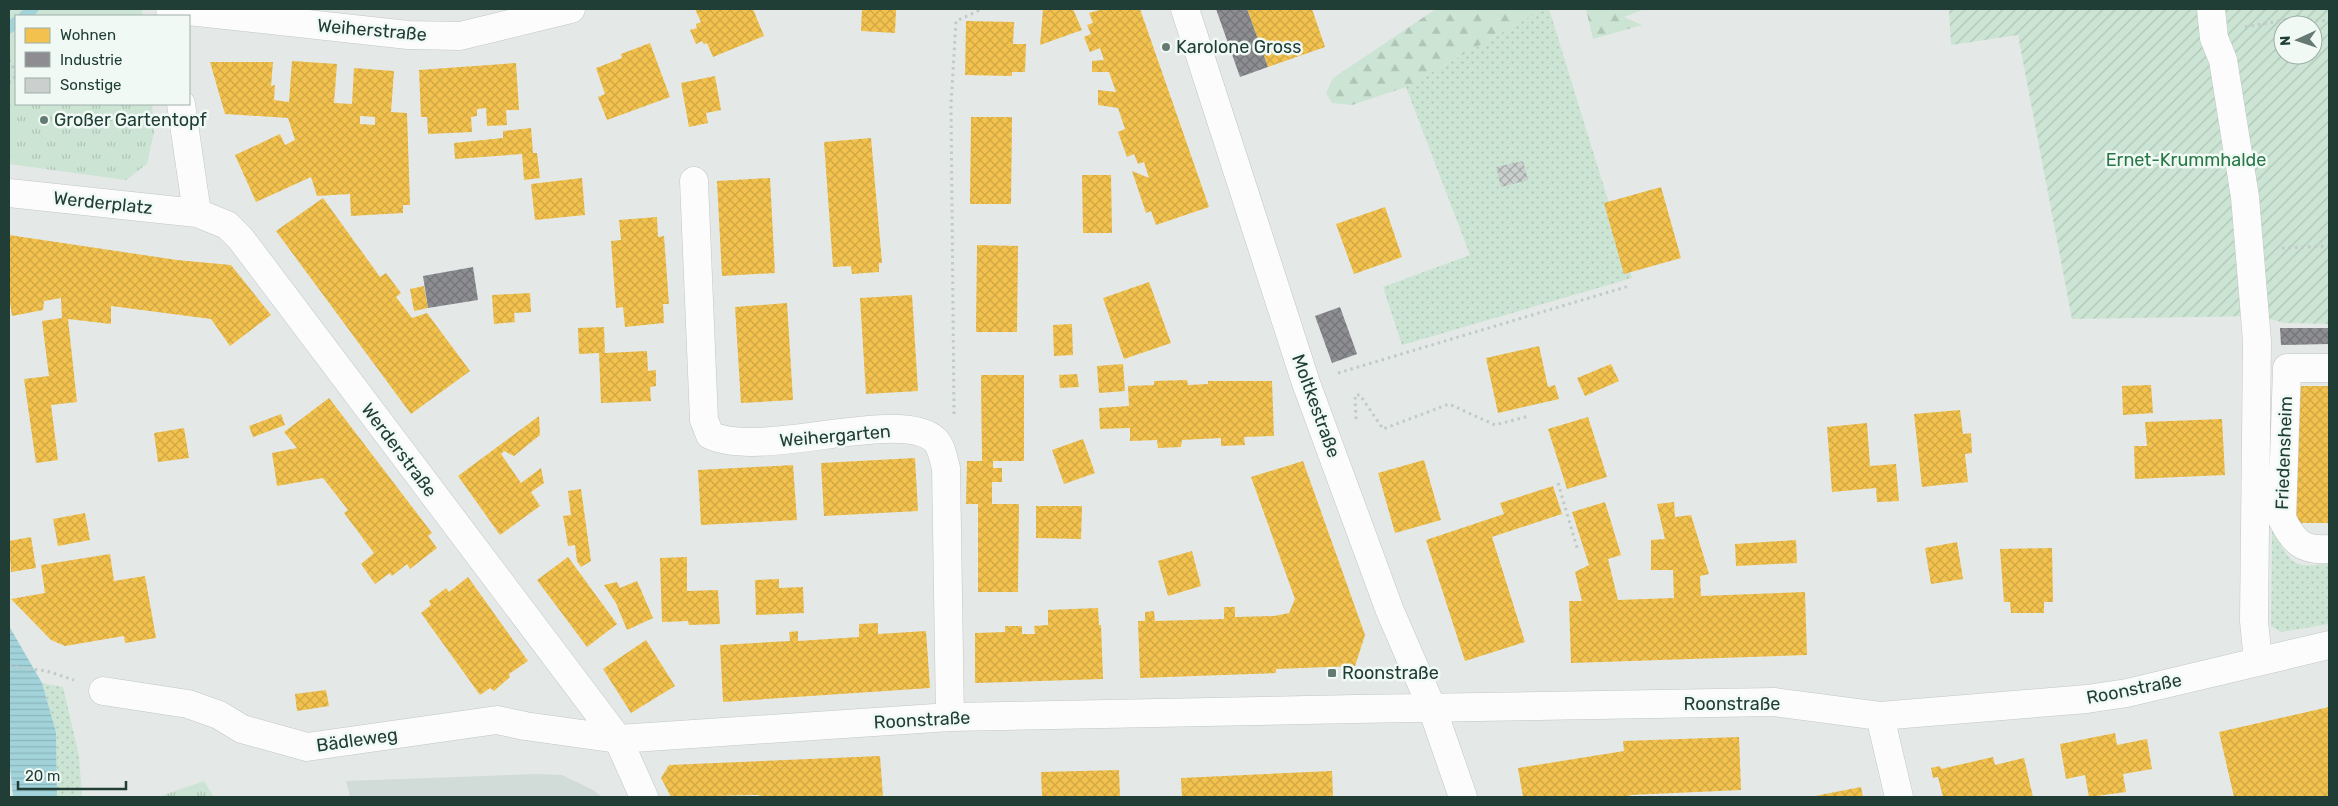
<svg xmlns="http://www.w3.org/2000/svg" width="2338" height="806" viewBox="0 0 2338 806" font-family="Rubik,sans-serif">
<defs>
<pattern id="grass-dots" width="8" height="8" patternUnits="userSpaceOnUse" patternTransform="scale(1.25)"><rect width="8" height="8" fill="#cce4d3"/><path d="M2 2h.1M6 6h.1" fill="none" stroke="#afc5b6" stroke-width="1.8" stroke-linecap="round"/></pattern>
<pattern id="forest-firs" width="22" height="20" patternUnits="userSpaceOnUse" patternTransform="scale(1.25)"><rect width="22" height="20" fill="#cce4d3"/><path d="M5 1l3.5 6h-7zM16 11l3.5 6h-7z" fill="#afc5b6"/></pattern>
<pattern id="park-tufts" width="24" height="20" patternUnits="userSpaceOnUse" patternTransform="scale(1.25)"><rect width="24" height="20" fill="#cce4d3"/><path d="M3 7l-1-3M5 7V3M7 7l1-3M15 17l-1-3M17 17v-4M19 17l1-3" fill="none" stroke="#afc5b6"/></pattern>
<pattern id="garden-furrows" width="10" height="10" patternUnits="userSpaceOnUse" patternTransform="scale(1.25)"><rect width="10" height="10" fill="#cce4d3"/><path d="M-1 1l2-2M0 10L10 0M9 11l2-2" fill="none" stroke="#afc5b6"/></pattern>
<pattern id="water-rules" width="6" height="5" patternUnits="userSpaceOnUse" patternTransform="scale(1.25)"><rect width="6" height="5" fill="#a2d3da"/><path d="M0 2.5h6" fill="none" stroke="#8bb6bc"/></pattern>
<pattern id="homes-cross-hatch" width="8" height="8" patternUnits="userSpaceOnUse" patternTransform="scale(1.25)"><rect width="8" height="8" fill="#f2c14e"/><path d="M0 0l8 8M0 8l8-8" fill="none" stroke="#cfa745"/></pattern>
<pattern id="industry-cross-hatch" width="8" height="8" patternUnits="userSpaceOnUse" patternTransform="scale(1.25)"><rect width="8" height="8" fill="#8d8d92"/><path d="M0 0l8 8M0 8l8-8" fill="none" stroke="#737578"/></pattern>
<pattern id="building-cross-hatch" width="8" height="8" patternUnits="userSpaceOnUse" patternTransform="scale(1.25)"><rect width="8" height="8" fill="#cbd0ce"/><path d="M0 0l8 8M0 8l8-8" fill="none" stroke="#a4aaa8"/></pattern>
</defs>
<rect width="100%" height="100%" fill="#e4e9e7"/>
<path fill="#d1dbd7" d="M536 774 562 775 593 790 602 797H350L346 781Z"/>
<path fill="url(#grass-dots)" d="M1543 9H1549L1632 278 1402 345 1383 287 1470 255 1406 87Z
M2272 531C2292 562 2290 570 2329 563V624L2281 632 2271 626Z
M42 683 63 687 79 756 82 797H57L56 732Z"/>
<path fill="url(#forest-firs)" d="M1436 9H1543L1406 87 1352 105 1332 103 1326 93 1333 78Z
M1586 9H1645L1624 17 1642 25 1593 39Z"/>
<path fill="url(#park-tufts)" d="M9 9H142L143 16H16V104H152L154 132 147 164 126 180 9 164Z
M204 781 214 797H158Z"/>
<path fill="url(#garden-furrows)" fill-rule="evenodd" d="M1949 9H2329V324L2285 323 2257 316 2072 319 2018 35 1951 45ZM2283 25H2313V55H2283Z"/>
<path fill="url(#water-rules)" d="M9 626 42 683 56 732 57 797H13L9 757Z"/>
<path fill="url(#homes-cross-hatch)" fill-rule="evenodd" d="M695 9H753L764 36 713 57 707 43 704 44 702 41 696 44 690 30 697 28 696 24 701 22Z
M862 9 896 10 895 33 861 31Z
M1043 9H1073L1082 30 1040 45Z
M1103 9H1140L1209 207 1156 225 1151 211 1146 213 1132 171 1149 178 1144 162 1138 164 1134 154 1127 157 1118 132 1125 129 1118 108 1098 105V90L1116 92 1109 72H1092V61L1104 60 1100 48 1090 52 1084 37 1091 34 1087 25 1093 23 1089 13Z
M1247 9H1312L1325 47 1268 67Z
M966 21 1014 22 1013 44H1026L1025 72H1012V76L965 75Z
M650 43 670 97 607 120 598 97 605 94 596 68 622 58 621 54Z
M292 61 337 64 334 103 352 104 354 68 394 71 391 112 407 113 410 205H403V213L351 216 350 194 317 196 311 177 256 202 235 155 280 134 285 145 295 140 288 118 225 114 210 62H273L271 86 275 85 274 100 289 102ZM360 116 375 117V125L360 124Z
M516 63 519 110H506L507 125 487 126 486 108 477 109V116L471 117 472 132 428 134 427 117H421L419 70Z
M715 76 721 110 706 113 708 123 689 127 681 83Z
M971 117H1012L1011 204H970Z
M531 128 533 153H537L540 178 524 180 522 154 455 159 454 143 503 138V131Z
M871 138 882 263H879V272L852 274 851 266 833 267 824 142Z
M1082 175H1111L1112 233H1083Z
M582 178 585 215 535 220 531 184Z
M770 178 775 273 722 276 717 181Z
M1661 187 1681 258 1624 274 1604 203Z
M323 198 380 277 386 273 401 293 396 297 412 318 427 313 470 371 411 414 276 231Z
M1385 207 1402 257 1354 274 1336 224Z
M657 217 658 237 664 236 669 304H663L664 323 625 327 623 307 616 308 611 241 621 240 619 220Z
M9 235 177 260 231 265 271 315 230 346 211 319 111 306V324L68 319 77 402 51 405 58 460 36 463 24 379 49 376 42 321 62 318 61 298 44 301 43 310 12 316 9 296Z
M977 245 1018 246 1017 332H976Z
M1149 282 1171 343 1124 359 1103 298Z
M424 286 428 308 414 311 410 289Z
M530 293 531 312 514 313 515 322 494 324 492 295Z
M912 295 918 391 866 394 860 298Z
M787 303 793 400 741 403 735 307Z
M1072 324 1073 355 1054 356 1053 325Z
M604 327 605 353 647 351 648 371 656 370V386L650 387 651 401 601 403 599 353 579 354 578 328Z
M1539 346 1548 387 1555 385 1559 399 1498 413 1486 358Z
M1123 364 1125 391 1099 393 1097 366Z
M1611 364 1619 381 1585 396 1577 378Z
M1077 374 1079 387 1060 388 1059 375Z
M981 375H1024V461H993V468H1002V482H992V504H1019L1018 592H978V504H966L967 461H982Z
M1187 380 1188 385 1208 384V381H1272L1274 436 1244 437 1245 445 1221 446V438L1182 440 1181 447 1158 448 1157 440 1130 441V428L1100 429 1099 408 1129 406 1128 386 1154 385V381Z
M2151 385 2153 413 2123 415 2122 386Z
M2296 386H2329V523H2295Z
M329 398 432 533 428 536 437 548 410 569 407 564 392 576 390 573 375 584 361 564 374 553 344 513 348 510 323 478 277 486 272 453 297 448 284 432Z
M1960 410 1963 434 1971 433 1972 453 1965 454 1968 482 1922 487 1914 414Z
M281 414 285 425 253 437 249 426Z
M539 416 540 435 514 456 504 451 501 454 521 483 541 468 544 483 531 492 540 506 500 535 458 476Z
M1588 417 1607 477 1567 489 1548 429Z
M2222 419 2225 475 2135 479 2134 446H2147L2145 422Z
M1867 423 1870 466 1896 464 1899 501 1877 502 1876 488 1832 492 1827 427Z
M184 428 189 458 158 462 154 433Z
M1083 439 1095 473 1064 484 1052 450Z
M915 458 918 511 824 516 821 463Z
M1424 460 1441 520 1395 533 1378 473Z
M1303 461 1365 635 1355 666 1276 669V673L1140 678 1138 621H1145V612L1154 611 1155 621 1224 619V607H1235V617L1274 616 1289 613 1295 599 1251 477Z
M793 465 797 520 701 525 698 470Z
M1553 486 1562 514 1492 537 1525 642 1465 661 1426 540 1504 514 1500 503Z
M581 489 591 561 581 567 577 561 575 545 568 546 563 516 571 515 568 491Z
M1605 502 1621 555 1608 559 1618 600 1674 598 1673 570H1651V540L1665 539 1657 504 1674 502 1675 517 1691 515 1709 574 1700 576 1701 596 1805 592 1807 655 1571 663 1569 601H1582L1575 572 1589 565 1572 512Z
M1036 506H1082L1081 539 1036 538Z
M85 513 90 540 58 546 53 519Z
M31 537 36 568 11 572 9 541Z
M1796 540 1797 563 1736 566 1735 544Z
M1957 542 1963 579 1931 584 1925 548Z
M2052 548 2053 602H2044V613H2011L2010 602H2004L2000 549Z
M1192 551 1201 586 1168 596 1158 561Z
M110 554 114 581 145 576 156 638 125 643 124 636 65 646 51 640 11 599 45 593 41 565Z
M568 557 617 624 587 647 537 580Z
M687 557V591L718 590 720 624 689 625 688 621 662 622 660 558Z
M468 577 528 661 509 674 510 677 494 691 490 688 480 695 421 613 431 605 429 601 446 588 449 592Z
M779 579V588L803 587 804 613 756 615 755 580Z
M637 581 653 618 627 630 616 603 604 585 617 582 620 588Z
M1098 608 1099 625H1101L1103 679 975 683V633L1005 632V626H1022V634H1035L1034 626 1048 625V610Z
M878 623V634L926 631 930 688 723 702 720 645 790 641 789 632 798 631V641L859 637V624Z
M646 640 675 686 631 713 603 669Z
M326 690 329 706 297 711 295 694Z
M2329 707V797H2234L2219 732Z
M2115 733 2117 745 2147 739 2152 769 2123 774 2126 792 2089 797 2085 775 2066 779 2060 744Z
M1739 737 1741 790 1631 795 1625 797H1523L1518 768 1624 751 1623 741Z
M880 756 883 797H759V795L671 797 661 778 669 765Z
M1993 757 1995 765 2024 758 2033 797H1943L1938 777 1933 778 1931 768 1940 766 1941 769Z
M1119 770 1120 797H1042L1041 772Z
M1332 771 1333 797H1182L1181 778Z
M1861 787 1863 797H1815V796Z"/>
<path fill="url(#industry-cross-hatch)" d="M1216 9H1247L1268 67 1240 77Z
M473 267 478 300 428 308 423 276Z
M1340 307 1357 354 1332 363 1315 316Z
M2280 328H2329V344L2281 345Z"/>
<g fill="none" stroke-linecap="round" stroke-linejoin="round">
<path stroke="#a2d3da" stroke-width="11" d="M24 16 33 9
M9 28 16 22"/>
</g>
<path fill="url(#building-cross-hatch)" d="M1523 161 1528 180 1501 187 1496 167Z"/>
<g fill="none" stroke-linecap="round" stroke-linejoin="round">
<defs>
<path id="minor" d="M170 9 408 35 460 36 571 9
M1185 9 1306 383 1390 611 1432 708 1463 797
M2211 9 2214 38 2223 60 2245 197 2257 341 2254 621 2258 661
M181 104 197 213
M694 181 704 420 710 435C762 460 900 407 935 440 942 447 943 458 946 468L950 717
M9 193 197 213 227 225 241 239 618 739 644 797
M2329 368H2287L2282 519C2294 542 2302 551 2329 549
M103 691 188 704 219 715 242 729 307 747 497 720 525 726 618 739 950 717 1355 709 1774 702 1880 716 2087 699 2127 693 2329 645
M1880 716 1899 797"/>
</defs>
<use href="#minor" stroke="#c1c6c4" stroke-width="29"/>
<path stroke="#c0cac6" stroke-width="3" stroke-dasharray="2.5 4" stroke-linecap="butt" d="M2245 27 2290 19 2329 21
M9 60 16 73
M9 83 16 76
M2282 248 2329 246
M1338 373 1629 286
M954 414 951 105 956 21 982 9
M1356 419 1355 395H1360L1383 429 1449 404 1495 425 1529 416
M1558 483 1578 551
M9 666 47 671 74 680"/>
<use href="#minor" stroke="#fbfcfb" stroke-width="28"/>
</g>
<g fill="#657a74" stroke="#f1f9f5" stroke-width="2">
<circle cx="1166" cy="47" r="5"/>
<circle cx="44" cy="120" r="5"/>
<rect x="1327" y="668" width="10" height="10" rx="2.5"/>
</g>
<g text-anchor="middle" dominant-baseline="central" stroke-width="5" stroke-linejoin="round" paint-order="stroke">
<g font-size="18" fill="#203e36" stroke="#f1f9f5">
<text transform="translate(372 30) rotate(5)">Weiherstraße</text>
<text transform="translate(103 203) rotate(6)">Werderplatz</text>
<text transform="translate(1316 406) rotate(70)">Moltkestraße</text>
<text transform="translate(835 436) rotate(-5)">Weihergarten</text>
<text transform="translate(399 450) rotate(53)">Werderstraße</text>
<text transform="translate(2284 453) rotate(-88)">Friedensheim</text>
<text transform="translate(2134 689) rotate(-11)">Roonstraße</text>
<text x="1732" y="704">Roonstraße</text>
<text transform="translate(922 720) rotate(-3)">Roonstraße</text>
<text transform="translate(357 740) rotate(-8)">Bädleweg</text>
</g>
<g font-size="18" fill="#203e36" stroke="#f1f9f5" text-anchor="start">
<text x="1176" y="47">Karolone Gross</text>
<text x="54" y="120">Großer Gartentopf</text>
<text x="1342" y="673">Roonstraße</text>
</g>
<g font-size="18" fill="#287746" stroke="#f1f9f5">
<text x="2186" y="160">Ernet-Krummhalde</text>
</g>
</g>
<rect width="2338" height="806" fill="none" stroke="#203e36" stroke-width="20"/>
<rect x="15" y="15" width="175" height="90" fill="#f1f9f5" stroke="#9daea9"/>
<rect x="25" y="28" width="25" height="15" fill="#f2c14e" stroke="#9daea9"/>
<text x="60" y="40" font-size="15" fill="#203e36">Wohnen</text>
<rect x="25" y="52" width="25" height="15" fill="#8d8d92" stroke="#9daea9"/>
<text x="60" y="65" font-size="15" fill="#203e36">Industrie</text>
<rect x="25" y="78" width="25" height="15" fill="#cbd0ce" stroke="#9daea9"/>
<text x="60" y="90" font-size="15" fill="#203e36">Sonstige</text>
<g transform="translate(2298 40) rotate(267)"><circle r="24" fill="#f1f9f5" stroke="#9daea9"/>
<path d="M0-4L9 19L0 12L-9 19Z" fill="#657a74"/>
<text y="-8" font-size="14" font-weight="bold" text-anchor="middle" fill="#203e36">N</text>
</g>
<path d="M18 781v8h108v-8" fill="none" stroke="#203e36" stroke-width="2.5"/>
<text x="25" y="781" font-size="15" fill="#203e36" stroke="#f1f9f5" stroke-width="4" paint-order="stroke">20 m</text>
</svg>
